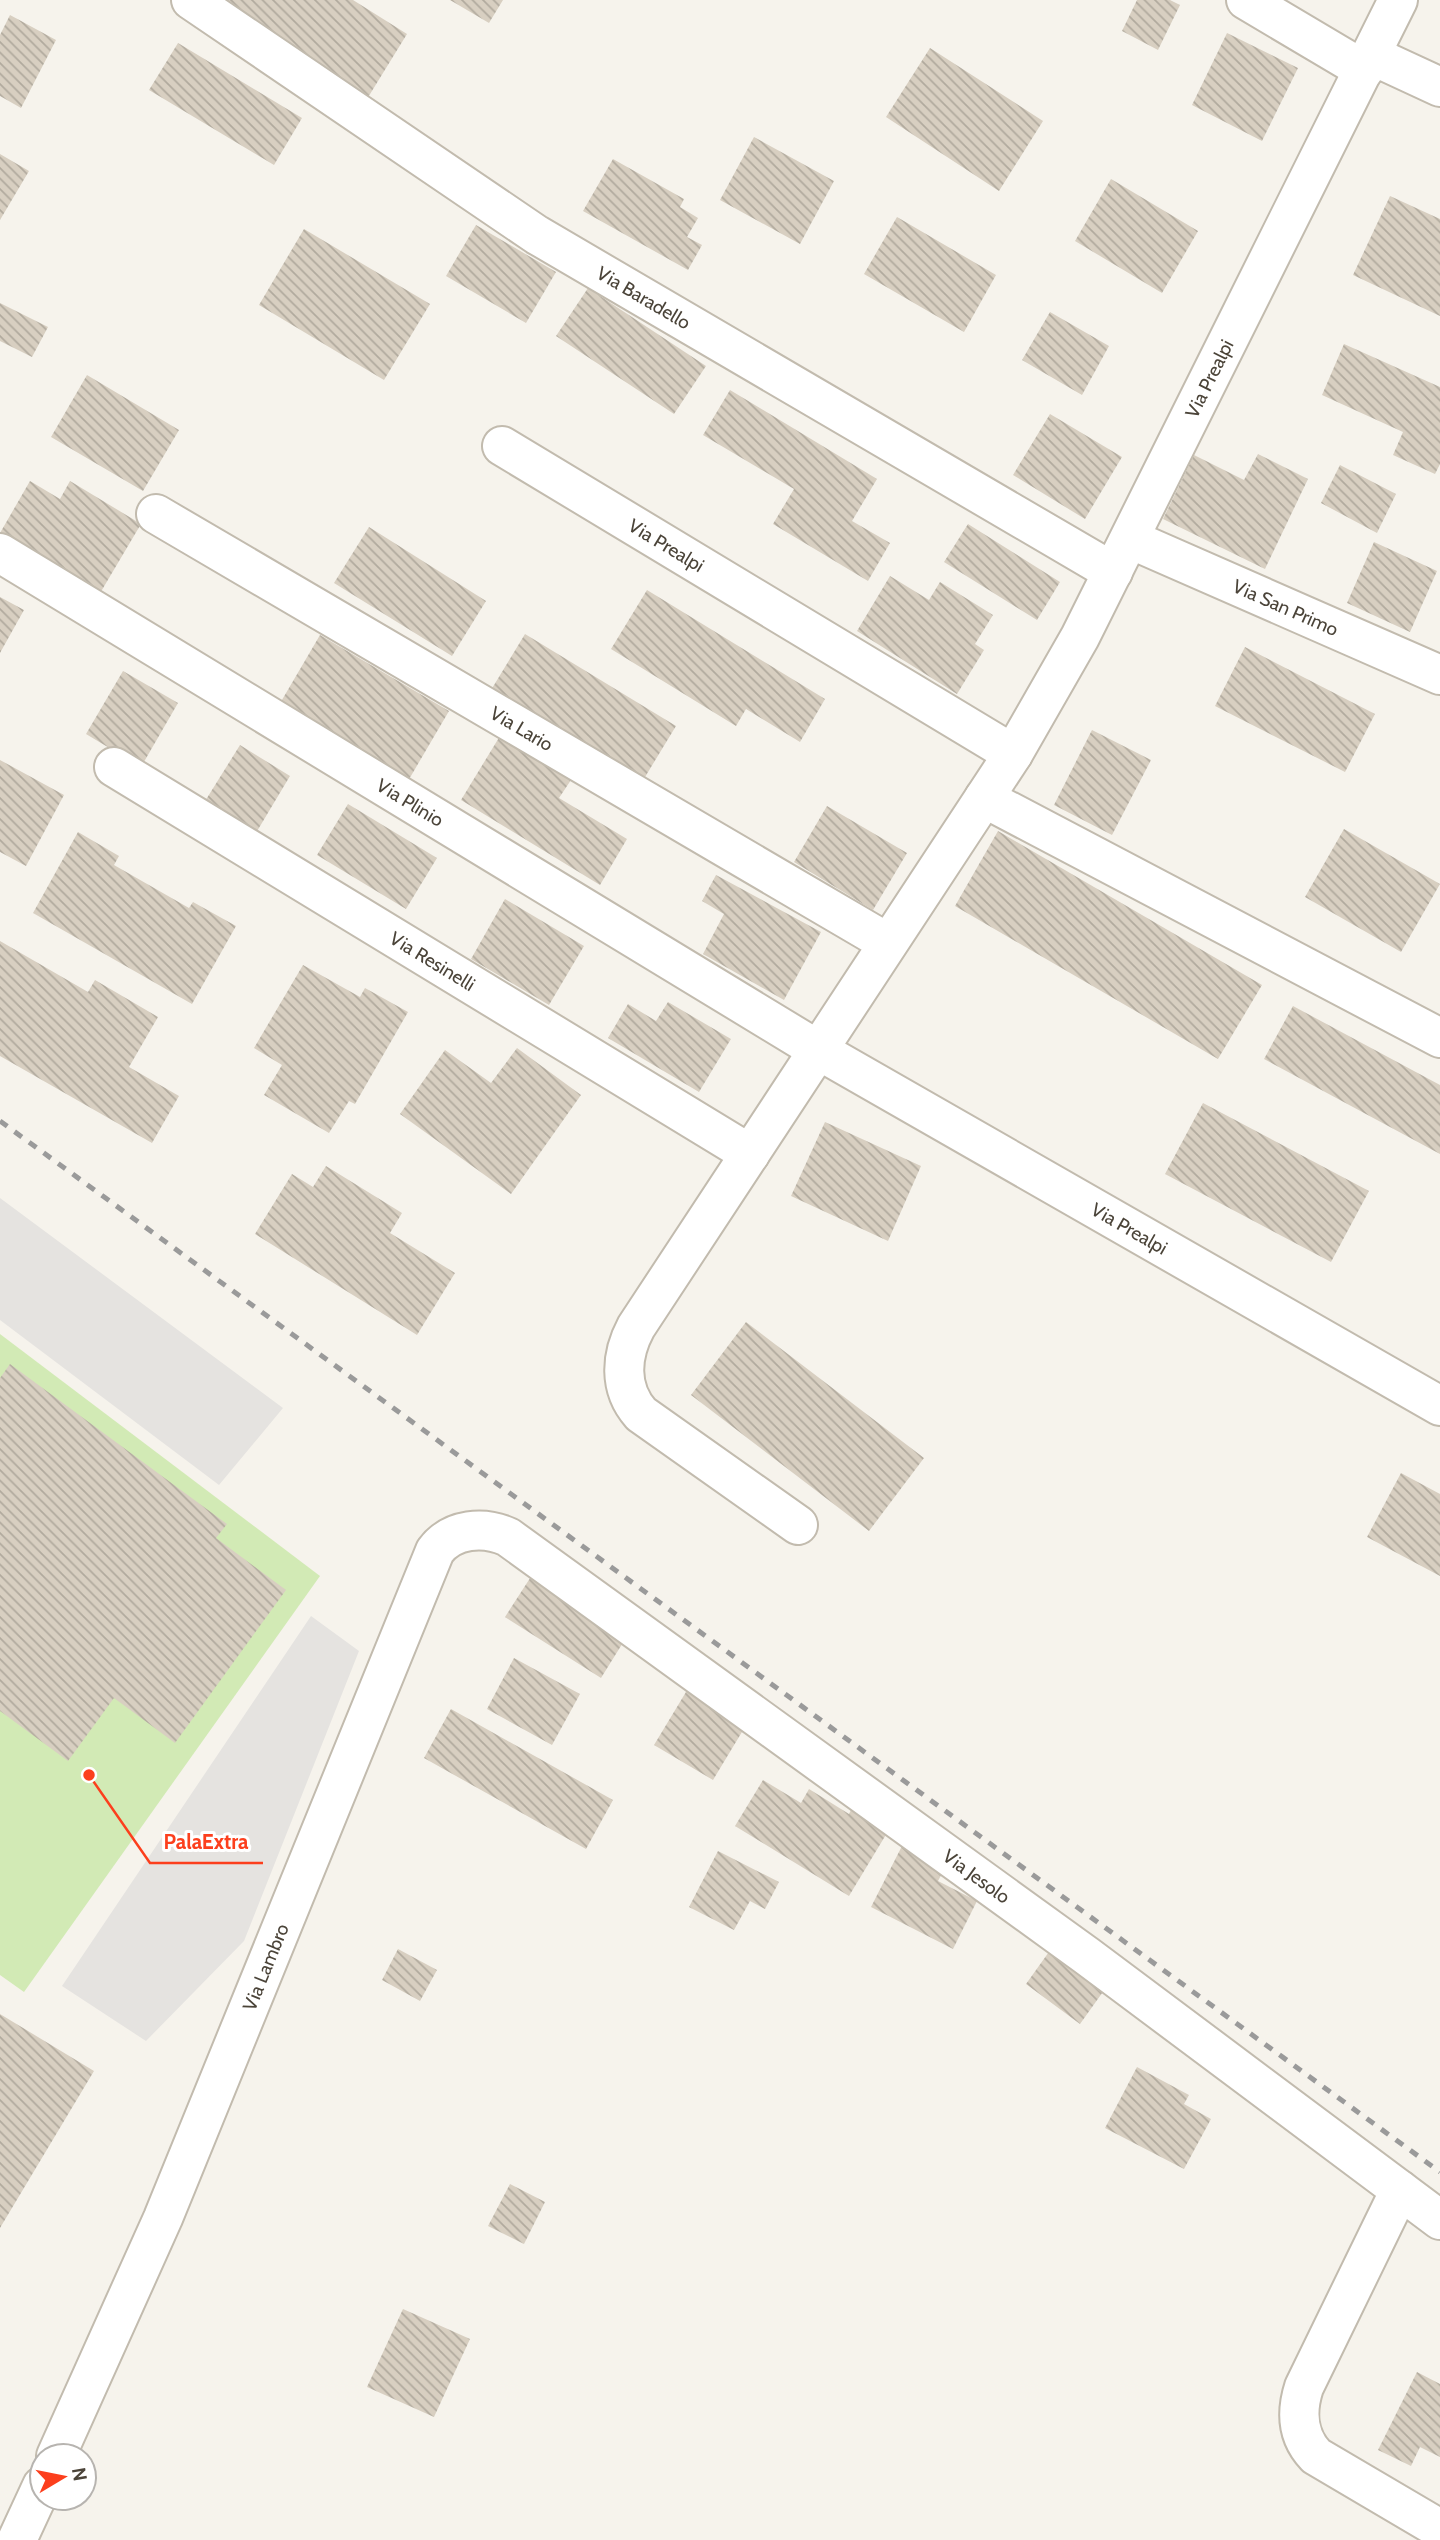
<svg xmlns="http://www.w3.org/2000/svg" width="1440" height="2540" viewBox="0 0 1440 2540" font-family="Cabin,sans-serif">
<defs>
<pattern id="building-back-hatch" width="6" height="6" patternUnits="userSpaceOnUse" patternTransform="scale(1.75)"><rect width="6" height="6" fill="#d8cfc1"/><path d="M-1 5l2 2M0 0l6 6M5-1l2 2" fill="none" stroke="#b1aa9e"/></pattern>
</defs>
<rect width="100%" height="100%" fill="#f6f3ec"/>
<path fill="#d2eab5" d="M0 1334 320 1576 24 1992 0 1975Z"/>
<path fill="#e5e3e0" d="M0 1198 283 1408 219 1485 0 1320Z
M311 1616 359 1651 244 1941 146 2041 62 1986Z"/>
<path fill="url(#building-back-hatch)" d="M221 0H353L407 34 367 99Z
M450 0H503L489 23Z
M1137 0H1170L1180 5 1158 50 1122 31Z
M10 15 56 40 21 108 0 96V35Z
M1227 33 1298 68 1262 141 1192 105Z
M178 43 302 118 274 165 149 90Z
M930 48 1043 121 999 191 886 117Z
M754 137 834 181 800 244 720 200Z
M0 154 29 171 0 220Z
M613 159 684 199 680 207 698 218 687 237 702 245 688 270 583 211Z
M1111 179 1198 231 1162 293 1075 241Z
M1390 196 1440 219V316L1353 275Z
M897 217 996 275 964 332 864 274Z
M476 225 556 272 526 323 446 276Z
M304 229 430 304 384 380 259 305Z
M588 288 706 366 674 414 556 336Z
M0 303 48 327 32 357 0 341Z
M1050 312 1109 346 1082 395 1022 360Z
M1344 344 1440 387V464L1435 474 1393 455 1403 432 1322 395Z
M87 375 179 430 143 491 51 437Z
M730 390 877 479 852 521 890 543 868 581 773 524 794 489 703 435Z
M1050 414 1122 457 1085 519 1013 475Z
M1258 454 1308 479 1265 569 1163 519 1194 455 1244 480Z
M1340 465 1396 494 1377 533 1321 503Z
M30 481 60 499 70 481 141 524 96 600 0 543V533Z
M968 524 1060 582 1037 620 944 562Z
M369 527 486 601 452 656 334 583Z
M1374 542 1437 571 1410 632 1347 603Z
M890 576 929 600 940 582 993 615 975 644 984 650 957 694 857 631Z
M647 590 825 699 800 742 746 709 736 726 611 649Z
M0 597 24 610 0 653Z
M525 634 676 726 642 782 491 690Z
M320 635 449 711 408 781 279 705Z
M1245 647 1375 714 1345 772 1215 706Z
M123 671 178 703 141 767 86 734Z
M1092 730 1151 760 1112 835 1054 805Z
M500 736 571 780 559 798 627 839 600 885 461 800Z
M240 745 290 776 253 838 202 806Z
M0 760 64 795 26 866 0 852Z
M348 804 437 858 406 909 317 855Z
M827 806 907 853 873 910 794 862Z
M1344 829 1440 884 1401 952 1305 897Z
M998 831 1262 985 1218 1059 955 906Z
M78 832 119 856 114 865 189 908 193 902 236 926 192 1004 33 913Z
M716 875 821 932 784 1000 703 954 724 914 702 901Z
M505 899 584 946 549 1005 471 959Z
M0 941 88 992 95 980 158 1017 129 1067 179 1096 152 1143 0 1056Z
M303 965 360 997 365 988 408 1012 355 1104 349 1101 329 1133 264 1095 282 1065 254 1048Z
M668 1002 731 1039 699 1092 608 1038 628 1004 656 1021Z
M1293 1006 1440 1085V1154L1264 1059Z
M517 1048 581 1095 511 1194 400 1114 445 1050 491 1083Z
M1203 1103 1369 1191 1331 1262 1165 1174Z
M825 1122 921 1166 888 1241 791 1196Z
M326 1166 402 1213 390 1233 455 1273 417 1335 255 1234 292 1174 313 1187Z
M746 1322 924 1458 869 1531 691 1395Z
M10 1364 227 1524 216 1538 286 1590 175 1743 114 1698 68 1761 0 1711V1378Z
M1401 1473 1440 1494V1576L1367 1537Z
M534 1572 629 1633 601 1678 505 1617Z
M514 1658 580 1694 552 1745 487 1709Z
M689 1687 748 1722 713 1780 654 1745Z
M451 1709 613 1800 586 1849 424 1758Z
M763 1780 801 1803 809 1789 849 1814 853 1806 890 1828 849 1896 735 1826Z
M904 1842 947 1864 938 1881 977 1901 953 1949 871 1907Z
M718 1851 779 1882 765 1909 750 1901 734 1930 689 1907Z
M1056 1942 1110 1982 1080 2024 1026 1984Z
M398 1949 437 1970 420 2001 382 1980Z
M0 2014 94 2071 0 2228Z
M1137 2067 1189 2095 1184 2104 1211 2119 1184 2169 1105 2128Z
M510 2184 545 2202 524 2244 488 2226Z
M403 2309 470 2339 434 2417 367 2387Z
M1417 2372 1440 2384V2457L1420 2447 1411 2466 1378 2450Z"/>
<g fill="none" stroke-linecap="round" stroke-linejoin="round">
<defs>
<g id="minor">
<path id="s1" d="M191 0 537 235 1113 572"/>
<path d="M1246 0 1364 70"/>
<path d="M1371 55 1440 87"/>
<path id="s2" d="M502 446 1013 754"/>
<path id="s3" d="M156 514 888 943"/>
<path id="s4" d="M1130 539 1440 675"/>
<path id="s5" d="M0 553 818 1050 1440 1406"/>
<path id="s6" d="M114 767 750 1154"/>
<path d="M984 798 1440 1038"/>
<path id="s7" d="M798 1525 641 1414C618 1388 621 1355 636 1327L1013 754 1080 637 1398 0"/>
<path d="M1400 2190 1304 2387C1296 2412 1297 2436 1316 2456L1440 2529"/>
<path id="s8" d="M56 2456 163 2218 435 1551C452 1528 484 1526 508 1537L1087 1956 1440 2220"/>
<path d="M17 2540 42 2486"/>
</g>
</defs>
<use href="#minor" stroke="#c2bbae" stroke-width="42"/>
<use href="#minor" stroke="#fff" stroke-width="38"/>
<path stroke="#9a9a9a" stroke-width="5" stroke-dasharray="9 9" stroke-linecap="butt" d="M0 1121 1440 2172"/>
</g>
<g text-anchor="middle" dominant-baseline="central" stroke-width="6" stroke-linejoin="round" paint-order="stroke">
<g font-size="19" fill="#4b4439" stroke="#fff">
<text stroke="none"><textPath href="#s1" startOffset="542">Via Baradello</textPath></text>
<text stroke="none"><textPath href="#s7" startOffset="1395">Via Prealpi</textPath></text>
<text stroke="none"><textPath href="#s2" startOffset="192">Via Prealpi</textPath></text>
<text stroke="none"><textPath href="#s4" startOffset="170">Via San Primo</textPath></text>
<text stroke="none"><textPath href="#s3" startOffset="424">Via Lario</textPath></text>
<text stroke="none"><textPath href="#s5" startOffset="480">Via Plinio</textPath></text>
<text stroke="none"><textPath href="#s6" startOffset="373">Via Resinelli</textPath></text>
<text stroke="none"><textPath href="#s5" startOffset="1316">Via Prealpi</textPath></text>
<text stroke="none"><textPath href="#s8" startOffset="1640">Via Jesolo</textPath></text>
<text stroke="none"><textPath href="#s8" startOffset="532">Via Lambro</textPath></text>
</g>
</g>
<path fill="none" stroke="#fc3f1d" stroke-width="2.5" d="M89 1775L150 1863H263"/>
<circle fill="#fc3f1d" stroke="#fff" stroke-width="2.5" cx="89" cy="1775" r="7"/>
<g font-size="21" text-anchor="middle" font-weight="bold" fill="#fc3f1d" stroke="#fff" stroke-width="6" stroke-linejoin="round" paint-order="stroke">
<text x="206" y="1849">PalaExtra</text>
</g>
<g transform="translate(63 2477) rotate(80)"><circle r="33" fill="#ffffff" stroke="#b7b4b0" stroke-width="2"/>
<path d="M0-5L12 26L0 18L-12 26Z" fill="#fc3f1d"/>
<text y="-10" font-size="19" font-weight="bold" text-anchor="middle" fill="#4b4439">N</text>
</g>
</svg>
